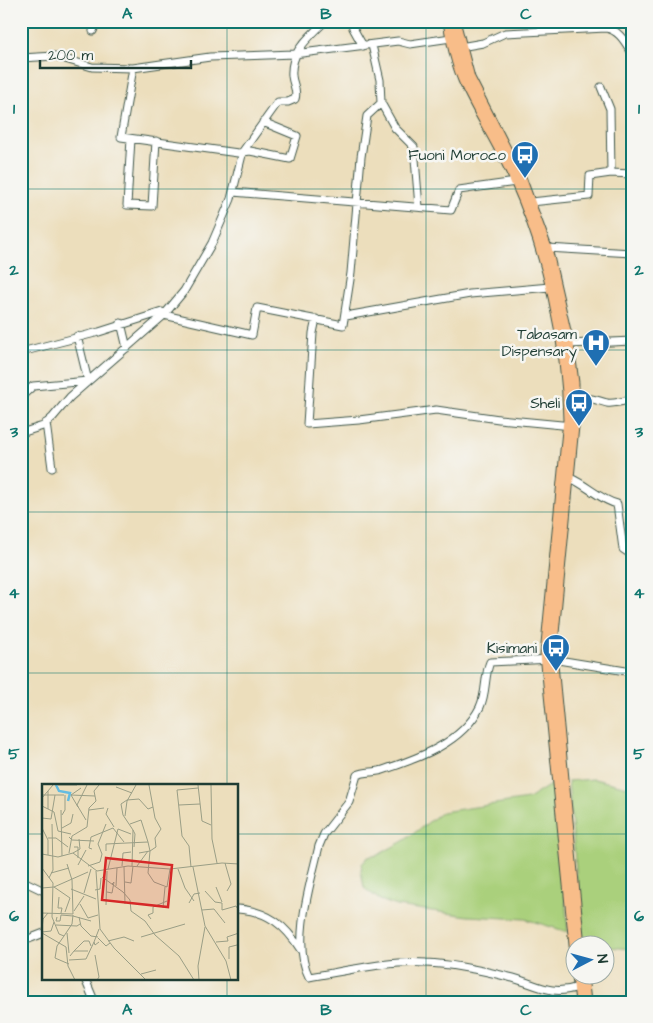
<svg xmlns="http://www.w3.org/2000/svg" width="653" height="1023" viewBox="0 0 653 1023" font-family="'Architects Daughter',sans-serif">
<rect width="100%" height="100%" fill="#f6f6f2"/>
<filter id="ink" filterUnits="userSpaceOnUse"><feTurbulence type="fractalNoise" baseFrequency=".02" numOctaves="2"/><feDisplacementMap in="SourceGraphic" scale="10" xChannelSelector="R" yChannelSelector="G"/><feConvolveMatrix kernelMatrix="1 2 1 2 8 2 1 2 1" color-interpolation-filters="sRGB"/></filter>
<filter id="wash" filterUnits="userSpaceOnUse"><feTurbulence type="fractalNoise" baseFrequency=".0096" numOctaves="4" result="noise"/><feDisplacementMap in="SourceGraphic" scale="20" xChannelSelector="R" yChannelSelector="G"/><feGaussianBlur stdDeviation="1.12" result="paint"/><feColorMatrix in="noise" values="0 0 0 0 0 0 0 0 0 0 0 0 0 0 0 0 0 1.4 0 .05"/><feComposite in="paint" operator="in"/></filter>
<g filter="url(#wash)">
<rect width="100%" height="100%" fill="#ecdebc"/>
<path fill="#aad07b" stroke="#648658" d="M594 779 632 788V949L608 947 582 936 568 781Z
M555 782 568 932 525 919 468 916 397 906 380 900 364 888 361 870 362 864 368 857 378 855 405 840 442 812 528 799Z"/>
</g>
<g filter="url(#ink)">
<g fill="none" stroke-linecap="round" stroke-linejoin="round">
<defs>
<path id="minor" d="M352 21 353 28 363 46
M93 31 97 21
M372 45 380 80 381 103 395 128 414 147 419 207
M460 47 483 43 505 33 606 28C619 30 625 42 632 53
M21 58 55 56 92 67 133 68 210 57 294 54 398 41 410 44 451 38
M133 68 121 137 238 153 250 151 290 159 297 136 263 122
M601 87 610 109 611 173 632 174
M131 139 127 205 152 206 156 141
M233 192 451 210 459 190 516 182
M531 202 589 196 590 176 611 173
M547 248 632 253
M346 316 470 294 550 287
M316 319 313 333 307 424 359 420 436 410 499 419 572 426
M121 323 127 348
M569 344 632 341
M21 352 99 332 162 312 164 315 252 335 257 308 343 325 351 273 361 157 367 116 381 103
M21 397 33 386 88 381 77 336
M575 401C590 396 592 399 607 403 614 404 625 401 632 399
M46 423 52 468
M21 433 43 426 53 417 70 397 164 315 184 291 212 243 231 199 243 151 278 102H288L295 99C298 91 293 85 292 76 290 51 309 38 325 21
M570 478C587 485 600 500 617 504L623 549 632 555
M21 880 44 891
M238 909C268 911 285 925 301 950
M21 942 44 933
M85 979 93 998
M578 987C550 997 535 983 509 977 485 971 450 964 426 963 390 960 346 971 309 977 291 942 311 882 319 846L324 834 349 802 357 775C366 771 374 773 383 770 419 758 462 743 480 707 487 692 484 676 490 662L552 659 632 672"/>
<path id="major" d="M448 21C451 41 455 61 463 80 478 114 500 146 515 181 547 252 567 341 568 420L545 654 576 965
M455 21 470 78 522 180 547 248 569 344 574 383V426L552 654 580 946
M577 976 580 1002
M583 976 586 1002"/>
</defs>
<use href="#minor" stroke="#3e5548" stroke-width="9"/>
<use href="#major" stroke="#3e5548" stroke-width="11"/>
<use href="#minor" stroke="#fff" stroke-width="7"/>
<use href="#major" stroke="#f8bd89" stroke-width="9"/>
</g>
</g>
<path fill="none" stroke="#0f766e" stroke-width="1" stroke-opacity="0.55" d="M227 21V786M426 21V1002M21 189H632M21 350H632M21 512H632M21 673H632M21 834H44M238 834H632M227 979V1002"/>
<defs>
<symbol id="bus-pin" viewBox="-11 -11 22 30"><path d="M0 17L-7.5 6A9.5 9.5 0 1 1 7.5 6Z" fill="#1f6fb2" stroke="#f6f6f2"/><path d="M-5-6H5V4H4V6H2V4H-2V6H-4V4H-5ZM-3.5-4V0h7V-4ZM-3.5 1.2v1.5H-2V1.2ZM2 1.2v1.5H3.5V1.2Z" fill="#fff"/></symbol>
<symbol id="hospital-pin" viewBox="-11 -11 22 30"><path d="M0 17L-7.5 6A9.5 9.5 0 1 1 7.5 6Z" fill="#1f6fb2" stroke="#f6f6f2"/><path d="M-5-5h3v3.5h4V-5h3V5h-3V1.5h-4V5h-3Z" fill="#fff"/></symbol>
</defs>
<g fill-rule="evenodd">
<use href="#bus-pin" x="509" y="139" width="32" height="43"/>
<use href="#hospital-pin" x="580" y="327" width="32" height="43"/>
<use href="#bus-pin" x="563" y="387" width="32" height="43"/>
<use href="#bus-pin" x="540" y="632" width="32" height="43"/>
</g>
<g text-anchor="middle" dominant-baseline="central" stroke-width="5" stroke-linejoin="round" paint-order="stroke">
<g font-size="15" fill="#1f3d34" stroke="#f6f6f2" text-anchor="end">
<text x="506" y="155">Fuoni Moroco</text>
<text x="577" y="334">Tabasam<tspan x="577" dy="17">Dispensary</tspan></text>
<text x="560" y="403">Sheli</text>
<text x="537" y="648">Kisimani</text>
</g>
</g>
<g transform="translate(42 784)">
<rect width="196" height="196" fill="#ecdebc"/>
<path fill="none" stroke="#64bce1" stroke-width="2.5" d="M14 1 17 7 28 9 26 17"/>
<path fill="none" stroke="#9a9e86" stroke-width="1" d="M16 1H35M107 1 113 34 119 45 113 54 114 63 108 67 106 89 112 98 125 103 128 85M156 1 160 37 169 41M169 1 170 55 175 79M74 3 90 9M0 11H22M29 11 53 12M0 14 11 1M137 21 158 20M0 22 12 28 16 47 29 50M36 23 29 11 39 4M66 24 64 30 72 43M6 25V7M19 26 20 72M47 26 62 24M20 31 23 26V11M83 32 85 17 94 1M0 34 9 35 13 11M44 36 35 21 45 1M88 40 99 36 106 58M0 44 6 56V71M20 44 29 39 31 30M91 46 81 31 79 20 85 16 97 15 106 25 111 23M27 53 30 56 52 57M6 54H14L26 63M32 63H36V74M50 65 47 64 49 53 71 44 82 58M64 67V60L106 58 108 67 97 69M27 69 30 52 45 43 47 24 54 17 52 7 57 1M31 69 38 65 37 55M0 70 16 73 31 69 55 87 86 82 128 85 180 79 197 80M183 79 189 100 185 107M36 81 44 66M46 82 58 78 60 70 56 60 64 40M80 82 81 69 89 68M90 82 91 46 93 50 92 63M95 82 106 67M82 83 83 120M149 83 147 62 140 52 135 6 156 4M151 83 163 142 184 177 189 196M0 84 11 99 10 133 17 150 22 152 15 162 13 174 27 180M66 85 76 45 89 50M136 85 143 104 152 117M54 87 58 145 72 164 104 196M9 89 27 84M60 93 81 108 88 116 89 127 103 137 113 151 137 172 152 196M7 94 11 86 10 40M83 98 89 99 91 82M74 102 75 84M12 103 28 114 23 128M174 103 180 118M0 104 12 103 46 88M29 105 54 115M53 106 58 105 59 94M163 107 173 118 180 119V126M65 108 70 109 72 98 70 100M42 109 49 85M17 113 16 124H20L19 129M147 119 152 110 158 109M38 120 46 134 56 131M64 121 65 87M121 124 123 103M160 126 172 125 183 139M180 126 194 122 197 127M32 127 42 112M0 129 31 130 30 96 25 80M31 132 49 137M15 133 14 137H18L19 131 31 132M37 133 39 142 49 152 56 153M109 135 106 131 111 129V123L125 117M14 141 35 142 38 140M0 146 1 135 6 129M0 148 9 147 12 138M0 149 24 163 26 182 33 196M25 149 27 169M22 152 30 140 31 131M99 153 143 140M56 154 64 162 68 159M66 157 82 153 92 157M57 158 53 161 52 158 57 145M174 158 186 157 185 153 197 149M32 167 42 157H47L49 162M53 171 57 193 55 196M28 172 32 167H46M187 175V163L195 161M27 176 44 175 52 158M99 190 114 186M157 196 156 182 163 143"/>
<path fill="#d62828" fill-opacity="0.15" stroke="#d62828" stroke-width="2.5" d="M64 74 130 81 126 123 60 116Z"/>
<rect width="196" height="196" fill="none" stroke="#1f3d34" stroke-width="2.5"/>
</g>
<rect width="653" height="1023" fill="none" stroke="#f6f6f2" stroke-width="55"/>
<g transform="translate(590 960) rotate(84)"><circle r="24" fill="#f6f6f2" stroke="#a0aca6"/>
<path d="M0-4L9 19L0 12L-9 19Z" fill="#1f6fb2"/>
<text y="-8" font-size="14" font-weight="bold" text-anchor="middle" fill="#1f3d34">N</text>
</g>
<path d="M40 60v8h151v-8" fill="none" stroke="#1f3d34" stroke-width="2.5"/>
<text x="48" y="60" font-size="15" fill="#1f3d34" stroke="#f6f6f2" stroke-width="4" paint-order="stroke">200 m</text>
<rect x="28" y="28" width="598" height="968" fill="none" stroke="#0f766e" stroke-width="2"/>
<g font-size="16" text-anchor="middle" font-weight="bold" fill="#0f766e">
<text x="127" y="19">A</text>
<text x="326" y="19">B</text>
<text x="526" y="19">C</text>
<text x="14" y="114">1</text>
<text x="639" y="114">1</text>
<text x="14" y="275">2</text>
<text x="639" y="275">2</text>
<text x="14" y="437">3</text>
<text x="639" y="437">3</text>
<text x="14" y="598">4</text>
<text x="639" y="598">4</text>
<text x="14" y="759">5</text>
<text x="639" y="759">5</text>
<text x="14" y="921">6</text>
<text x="639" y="921">6</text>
<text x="127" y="1015">A</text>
<text x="326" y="1015">B</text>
<text x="526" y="1015">C</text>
</g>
</svg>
